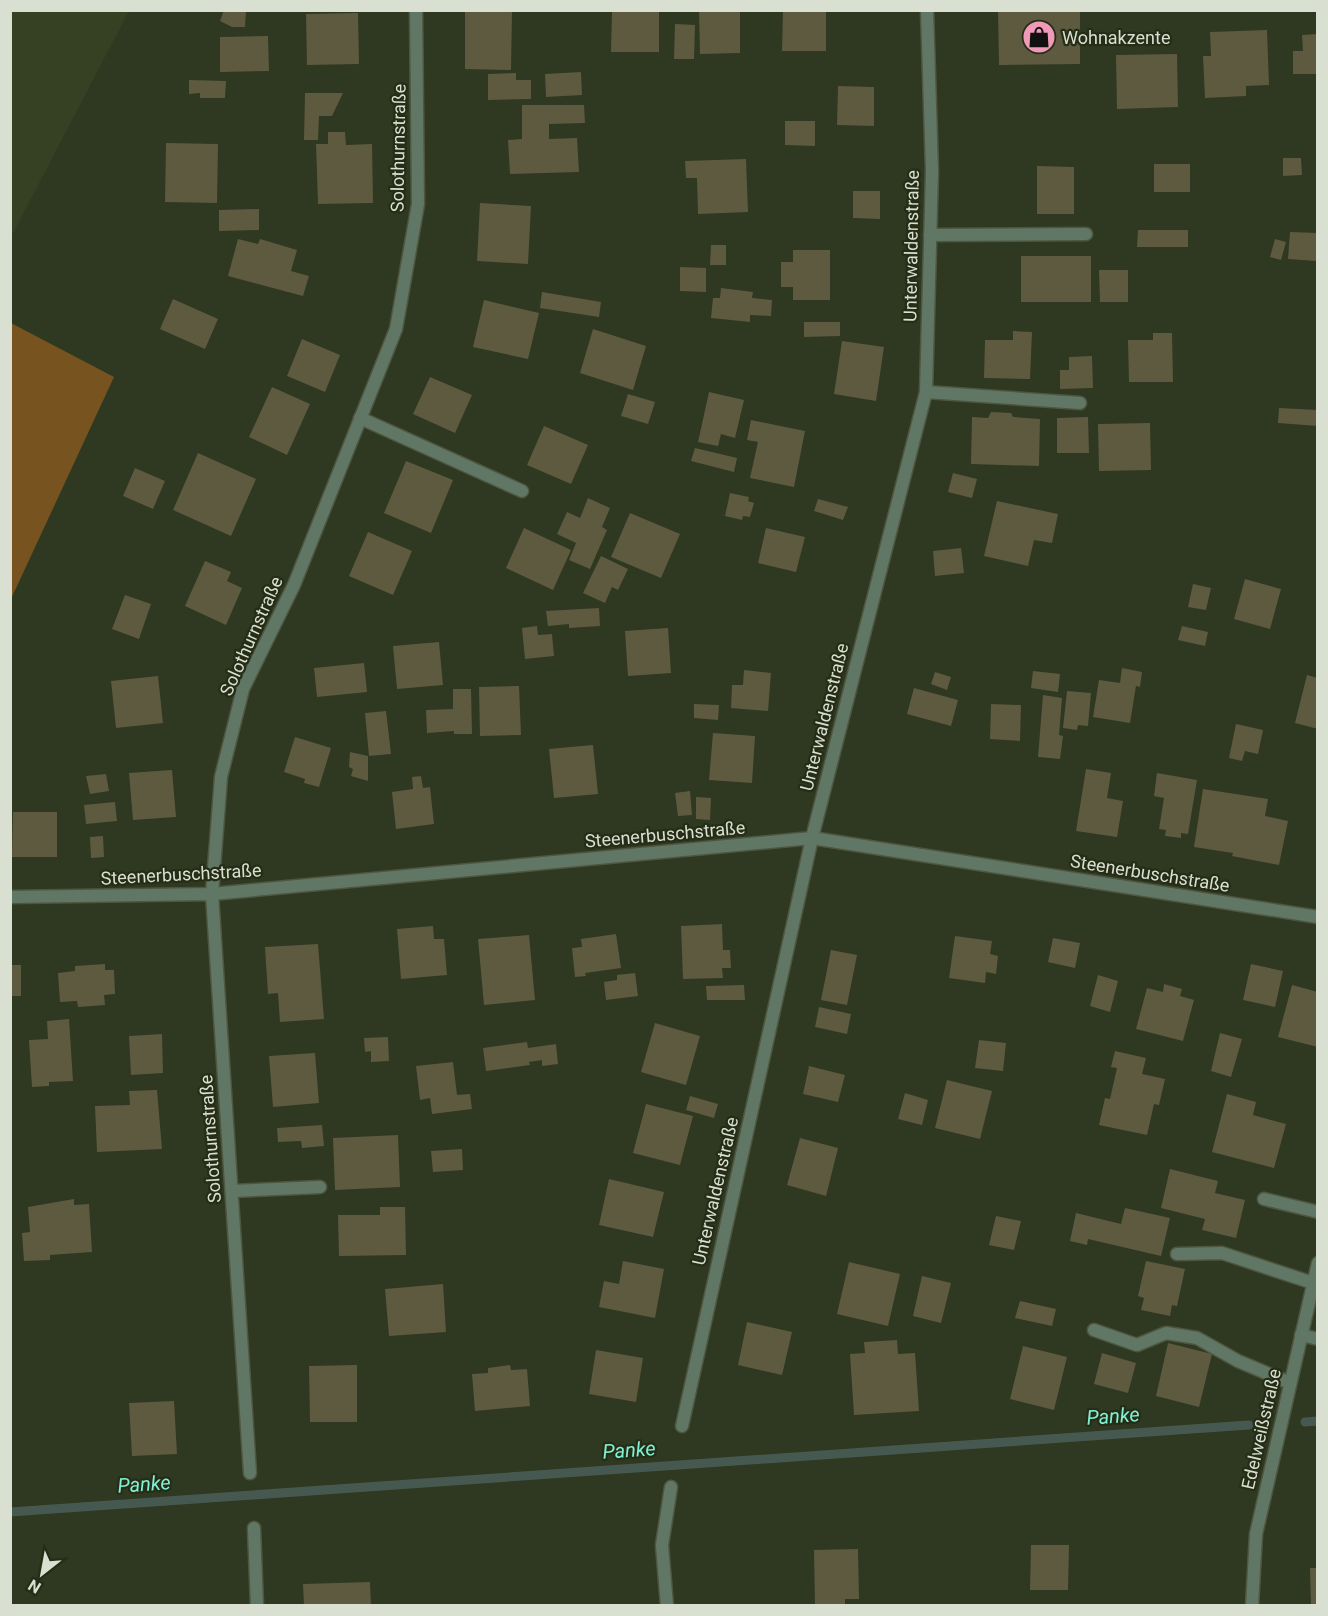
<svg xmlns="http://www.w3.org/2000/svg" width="1328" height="1616" viewBox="0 0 1328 1616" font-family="Roboto,sans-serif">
<rect width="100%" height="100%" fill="#2f3820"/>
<path fill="#364123" d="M11 10 129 11 11 237 10 11Z"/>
<path fill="#76531f" d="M11 323 114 377 11 599Z"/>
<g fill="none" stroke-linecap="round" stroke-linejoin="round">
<path stroke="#465951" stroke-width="9" d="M1305 1422 1318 1421
M10 1512 1249 1425"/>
</g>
<path fill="#5e5a3f" d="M224 10H246L245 27H232L220 21Z
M699 10H740V53L700 54Z
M783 10H826V51H782Z
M998 10H1080V64L999 65Z
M465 11H512L511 70 465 69Z
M612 11 659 12V52H611Z
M358 13 359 64 307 65 306 14Z
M675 24 695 25 694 59H674Z
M1267 30 1269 85 1246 86V96L1205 98 1203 56H1211L1210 32Z
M1318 34V74H1293V51H1303L1302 35Z
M268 36 269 71 220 72V37Z
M1177 54 1178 107 1117 109 1116 55Z
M581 72 582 95 546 97 545 74Z
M516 73V80H531V99L488 100V74Z
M189 80 226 81 225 98H200V93L189 94Z
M838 86 874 87V126L837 125Z
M305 93H343L332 116H319L318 140H304Z
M522 105H584L585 123 549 124V139L577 138 579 172 510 174 508 140 522 139Z
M785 121H815V146L785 145Z
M328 132H345L346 145 372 144 373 203 318 204 316 144H328Z
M166 143 218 144 217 203 165 202Z
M1283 158H1301L1302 175 1283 176Z
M746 159 748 212 698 214 697 178H686L685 161Z
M1154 164H1190V192H1154Z
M1037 166 1074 167V214H1037Z
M853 191H880V219L853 218Z
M480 203 531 206 528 264 477 261Z
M259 209V230L219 231V210Z
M1138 230H1188V247H1137Z
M1290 232 1318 233 1316 261 1288 259Z
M238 239 258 244 260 239 297 250 291 271 309 276 303 296 228 276Z
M1275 239 1286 242 1281 260 1270 257Z
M711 245H726V265H710Z
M793 250H830V300H793V287H781V262H793Z
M1021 256H1091V302H1021Z
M680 267 706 268V292L680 291Z
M1099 270H1128V302H1100Z
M721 288 753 292 752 298 772 300 771 316 750 315V322L711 318 713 298H720Z
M542 292 601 302 599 317 540 308Z
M173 299 218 319 205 349 160 329Z
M484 300 539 313 528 359 473 347Z
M804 322H840V336L804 337Z
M593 329 646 346 633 390 580 373Z
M1013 331 1032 332 1030 379 984 378 985 340H1013Z
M1153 333H1172L1173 382H1129L1128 340H1153Z
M302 339 340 355 325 392 287 376Z
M842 341 884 347 876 401 834 394Z
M1092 356 1093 388 1060 389V370H1069V357Z
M430 377 472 395 455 433 413 414Z
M272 387 310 404 287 455 249 437Z
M709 392 744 400 735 438 721 434 718 446 698 442Z
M628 394 655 402 648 424 621 416Z
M1279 408 1318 410V426L1278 423Z
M991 412 1011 413 1013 417 1040 419 1039 466 971 464 972 417 988 418Z
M1088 417 1089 453H1057V418Z
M751 420 805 431 794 487 750 478 758 442 747 440Z
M1150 423 1151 470 1099 471 1098 424Z
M544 426 588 445 571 484 527 465Z
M695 448 737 458 734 472 691 461Z
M198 453 256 479 231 536 173 510Z
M406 461 453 480 431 533 384 513Z
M135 468 165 481 153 509 123 496Z
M953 473 977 479 972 498 948 492Z
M730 493 749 497 748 501 754 503 750 517 743 516 742 520 725 516Z
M588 498 610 508 602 527 607 530 590 569 569 560 576 543 557 534 567 512 580 518Z
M818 499 848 507 843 520 814 511Z
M997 501 1058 514 1052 543 1034 540 1028 566 984 556Z
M630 513 680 534 661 578 611 557Z
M524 528 571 550 553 590 506 568Z
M766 528 805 537 796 572 758 563Z
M368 532 412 551 393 595 349 576Z
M961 548 964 573 935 576 933 551Z
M601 556 628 569 618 590 612 587 605 603 583 593Z
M205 561 231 572 227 581 242 588 226 625 185 606Z
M1245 579 1281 589 1270 629 1234 619Z
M1193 584 1211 588 1206 610 1188 607Z
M125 595 151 604 139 639 112 629Z
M599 608 600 626 569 628V624L548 626 546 611Z
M537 626 538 635 552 634 554 656 525 659 522 628Z
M1182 626 1208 632 1205 646 1178 640Z
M668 628 671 673 628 676 625 631Z
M439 642 443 685 397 689 393 646Z
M364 663 367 692 317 697 314 668Z
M1122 668 1142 672 1140 687 1136 686 1130 723 1093 717 1099 680 1120 683Z
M744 670 771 673 768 711 731 708 732 685H743Z
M1033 671 1060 674 1058 692 1031 688Z
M935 672 951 677 947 690 931 684Z
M1307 675 1318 678V729L1295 723Z
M158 676 163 723 116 728 111 681Z
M519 686 521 735 480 736 479 687Z
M914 688 958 700 951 726 907 714Z
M453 689H471L472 734H454V731L427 733 426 710 453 709Z
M1067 691 1091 693 1088 726 1078 725 1077 730 1063 728Z
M1043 695 1062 698 1059 735 1063 736 1060 759 1038 757Z
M694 704 719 705 718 720 694 718Z
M991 704 1021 705 1020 741 990 739Z
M386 711 391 754 369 756 365 713Z
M1236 724 1263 730 1258 754 1245 751 1242 761 1229 758Z
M713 733 755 736 752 783 709 780Z
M295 737 331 748 319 787 304 783 305 779 284 772Z
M593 745 598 794 554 798 549 749Z
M350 752 368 756V781L351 776 353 769 349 767Z
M1086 769 1111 773 1107 798 1123 801 1117 837 1076 831Z
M172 770 176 817 133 820 129 773Z
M1157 773 1197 780 1188 834 1181 833V838L1165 836 1166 830 1159 829 1164 798 1154 796Z
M106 774 109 791 90 794 86 776Z
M421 776 423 788 430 787 434 824 396 829 392 792 413 789 412 777Z
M1203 789 1268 799 1265 816 1288 821 1279 865 1232 856 1233 853 1194 847Z
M690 791 692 815 678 816 675 793Z
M696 797 711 798 710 820 696 819Z
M115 802 117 821 86 824 84 805Z
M13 812H57V857H12Z
M103 836 104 857 91 858 90 837Z
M722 924 723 950H730L731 968H722L723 978 683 979 681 926Z
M433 926 434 939H444L447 975 401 979 397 929Z
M616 934 621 968 585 973 586 976 575 977 572 948 582 947 581 939Z
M529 935 535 1000 484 1005 478 939Z
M955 936 992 941 990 954 998 956 996 974 986 972 985 983 949 978Z
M1053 938 1080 943 1075 968 1048 962Z
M318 944 324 1019 280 1022 278 993 268 994 265 947Z
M831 950 857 955 847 1005 821 1000Z
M105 964V970H114L115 994 104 995 105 1005 78 1007 77 1001 60 1002 58 973 75 971V966Z
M1251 964 1283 971 1275 1007 1243 1000Z
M10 965H21V996H10Z
M635 973 638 996 606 1000 604 982 617 980V975Z
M1098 975 1118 981 1110 1012 1090 1006Z
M1164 984 1182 989 1180 996 1194 1000 1183 1041 1136 1029 1147 988 1163 992Z
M744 985 745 1000H707L706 986Z
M1292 985 1318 992V1047L1278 1037Z
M819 1007 851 1014 847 1034 815 1027Z
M69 1019 73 1081 49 1082V1086L32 1087 29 1040 48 1039 47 1021Z
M655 1023 700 1036 686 1085 641 1072Z
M1220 1033 1242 1039 1231 1077 1211 1071Z
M162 1034 163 1073 131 1075 129 1036Z
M388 1037 389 1061 371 1062V1051L365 1052 364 1038Z
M979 1040 1006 1043 1003 1071 975 1068Z
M527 1042 528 1048 556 1044 558 1064 542 1066V1060L529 1062 530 1065 486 1071 483 1048Z
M1115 1051 1146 1058 1142 1074 1165 1079 1159 1105 1154 1104 1147 1135 1099 1125 1105 1098 1110 1099 1117 1068 1111 1067Z
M315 1053 319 1103 273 1107 269 1056Z
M453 1062 457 1095 470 1094 472 1109 432 1114 430 1098 420 1100 416 1066Z
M809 1066 845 1075 838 1102 803 1094Z
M947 1080 992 1091 980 1139 935 1128Z
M157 1090 162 1149 97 1152 95 1106 130 1105 129 1091Z
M905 1093 928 1100 922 1125 898 1119Z
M1227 1094 1256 1102 1253 1115 1286 1124 1274 1168 1212 1152Z
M690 1096 718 1104 714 1118 686 1110Z
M646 1104 693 1116 680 1165 633 1153Z
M322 1125 324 1146 302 1148 301 1141 278 1142 277 1128Z
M398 1135 400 1187 335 1190 333 1138Z
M800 1138 838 1148 826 1196 787 1185Z
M462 1149 463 1170 433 1172 431 1151Z
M1170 1169 1218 1181 1215 1193 1245 1200 1236 1238 1202 1230 1205 1219 1161 1208Z
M609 1179 664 1192 653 1237 599 1225Z
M74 1199V1205L89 1204 92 1252 50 1255V1260L24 1261 22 1233 30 1232 28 1207Z
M380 1207H405L406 1255 339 1256 338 1215H380Z
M1125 1208 1170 1218 1161 1256 1088 1239 1087 1245 1070 1241 1076 1213 1121 1224Z
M996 1216 1021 1221 1014 1250 989 1245Z
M623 1261 664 1269 655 1318 599 1307 604 1281 619 1284Z
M1146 1261 1185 1269 1177 1306 1172 1305 1170 1316 1141 1310 1144 1298 1138 1296Z
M849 1262 900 1274 888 1326 837 1314Z
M922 1276 951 1283 941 1323 913 1316Z
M443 1284 446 1332 389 1336 385 1289Z
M1020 1301 1056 1309 1052 1326 1015 1318Z
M747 1322 792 1332 782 1375 738 1365Z
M897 1340 898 1354 915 1353 919 1411 854 1415 850 1354 865 1353 864 1342Z
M1168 1343 1212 1354 1199 1407 1156 1396Z
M1023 1346 1067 1357 1054 1410 1010 1399Z
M596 1350 643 1358 636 1402 589 1394Z
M1102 1353 1136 1363 1128 1393 1094 1384Z
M357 1365V1422H310L309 1366Z
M510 1365 511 1370 527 1369 530 1406 475 1411 472 1374 488 1373V1368Z
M174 1401 177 1454 132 1456 129 1403Z
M1031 1545H1069L1068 1590H1030Z
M858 1549 859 1599H845V1606H815L814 1550Z
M1310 1568H1318V1606H1311Z
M370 1582 371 1606H304L303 1584Z"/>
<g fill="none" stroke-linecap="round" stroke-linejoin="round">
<defs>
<path id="lane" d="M930 235 1086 234
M926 392 1080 403
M360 418 522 491
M232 1191 320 1187
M1264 1199 1318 1212
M1177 1254 1222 1253 1313 1283
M1094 1330 1137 1345 1166 1333 1197 1338 1238 1361 1290 1383
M1301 1335 1318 1339"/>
<path id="street" d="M10 897 212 894 812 838 1318 917
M682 1426 812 838 926 392 932 171 927 10
M250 1473 212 894 221 777 243 689 294 585 396 329 418 204 416 10
M254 1528 257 1606
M667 1606 662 1545 671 1487
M1252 1606 1256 1534 1318 1263"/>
</defs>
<use href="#lane" stroke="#4e5640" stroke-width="15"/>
<use href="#street" stroke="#4e5640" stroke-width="15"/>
<use href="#lane" stroke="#617765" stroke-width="12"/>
<use href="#street" stroke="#617765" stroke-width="12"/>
</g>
<defs>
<symbol id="shop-disc" viewBox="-11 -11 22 22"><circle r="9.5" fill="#f09ab7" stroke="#252d16"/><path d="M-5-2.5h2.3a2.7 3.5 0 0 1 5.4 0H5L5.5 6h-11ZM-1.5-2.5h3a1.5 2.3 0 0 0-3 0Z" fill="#111"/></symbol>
</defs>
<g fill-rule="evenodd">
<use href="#shop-disc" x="1020" y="18" width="38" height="38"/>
</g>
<g text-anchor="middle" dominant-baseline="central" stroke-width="4.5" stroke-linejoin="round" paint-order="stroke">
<g font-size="18" fill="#d9dfd1" stroke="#252d16" text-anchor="start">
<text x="1062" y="37">Wohnakzente</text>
</g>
<g font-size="18" fill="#d9dfd1" stroke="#252d16">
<text transform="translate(398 148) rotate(-89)">Solothurnstraße</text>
<text transform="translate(911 246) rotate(-89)">Unterwaldenstraße</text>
<text transform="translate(251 636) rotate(-66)">Solothurnstraße</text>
<text transform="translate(824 717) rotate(-76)">Unterwaldenstraße</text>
<text transform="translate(665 834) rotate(-5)">Steenerbuschstraße</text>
<text transform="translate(1150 873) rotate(9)">Steenerbuschstraße</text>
<text transform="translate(181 874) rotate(-3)">Steenerbuschstraße</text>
<text transform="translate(210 1139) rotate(-94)">Solothurnstraße</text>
<text transform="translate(715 1191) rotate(-77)">Unterwaldenstraße</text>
<text transform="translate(1261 1429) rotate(-77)">Edelweißstraße</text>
</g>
<g font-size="20" font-style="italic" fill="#80f1d5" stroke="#252d16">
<text transform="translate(1113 1416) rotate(-4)">Panke</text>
<text transform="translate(629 1450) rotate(-4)">Panke</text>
<text transform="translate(144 1484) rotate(-4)">Panke</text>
</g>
</g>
<rect width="1328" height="1616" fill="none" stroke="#d9dfd1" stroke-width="24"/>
<g transform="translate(42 1574) rotate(211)" stroke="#252d16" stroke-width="4.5" paint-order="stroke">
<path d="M0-4.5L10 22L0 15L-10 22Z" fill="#d9dfd1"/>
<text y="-9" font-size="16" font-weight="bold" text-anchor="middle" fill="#d9dfd1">N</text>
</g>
</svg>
